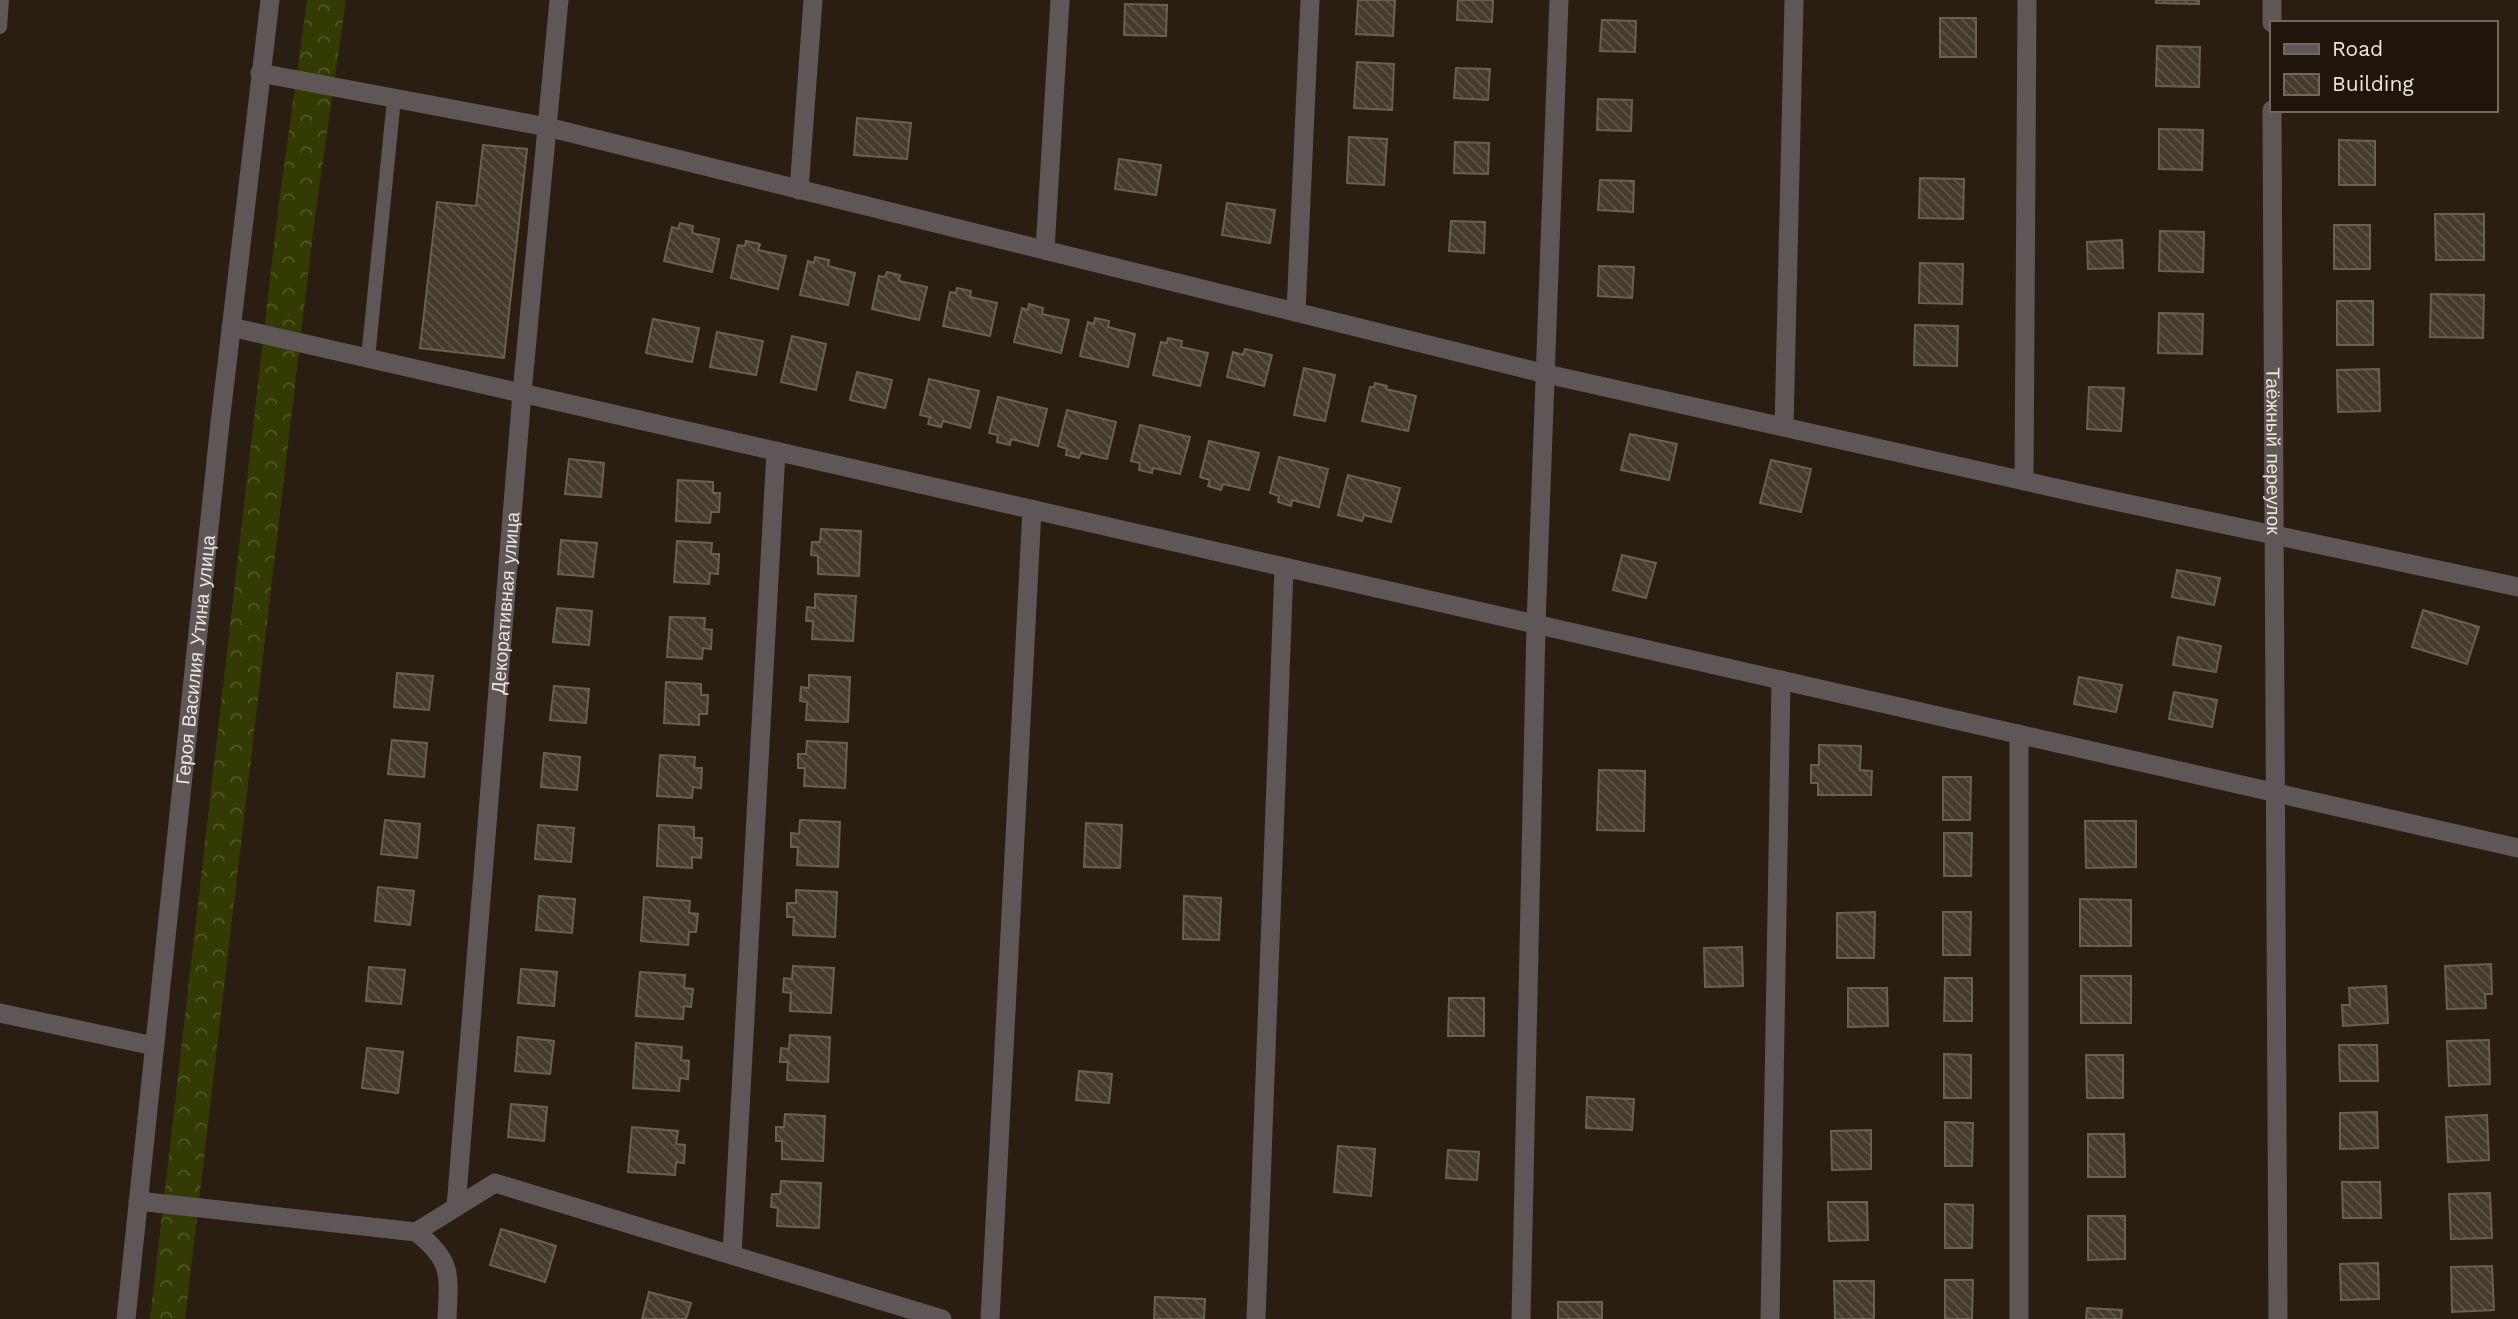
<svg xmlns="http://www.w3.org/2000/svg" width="2518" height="1319" viewBox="0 0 2518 1319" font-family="'Work Sans',sans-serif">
<defs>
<pattern id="forest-crowns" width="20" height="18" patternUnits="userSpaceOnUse" patternTransform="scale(1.75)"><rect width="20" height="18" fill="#343a03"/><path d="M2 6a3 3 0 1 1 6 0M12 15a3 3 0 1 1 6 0" fill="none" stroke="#525627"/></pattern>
<pattern id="building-back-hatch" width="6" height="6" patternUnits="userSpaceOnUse" patternTransform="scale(1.75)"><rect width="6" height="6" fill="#443a2d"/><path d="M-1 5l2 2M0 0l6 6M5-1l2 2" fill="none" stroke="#5f564b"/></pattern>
</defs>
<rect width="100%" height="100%" fill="#2a1e13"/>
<path fill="url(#forest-crowns)" d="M307 0H346L314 224 185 1319H150L278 210Z"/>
<path fill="url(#building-back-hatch)" stroke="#6a6051" stroke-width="2" d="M1358 0H1395L1393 36 1356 34Z
M1458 0H1493L1492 22 1457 20Z
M2156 0H2199V4L2156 3Z
M1125 4 1167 5 1166 36 1124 35Z
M1940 18H1976V57H1940Z
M1602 20 1636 21 1635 52 1600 51Z
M2157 46 2200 47 2199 87 2156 86Z
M1357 62 1394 64 1392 110 1354 108Z
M1456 68 1490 69 1488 100 1454 98Z
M1598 99 1632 100 1631 131 1597 130Z
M857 118 911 123 907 159 854 155Z
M2159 129 2203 130 2202 170 2159 169Z
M1349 137 1387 139 1384 185 1347 183Z
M2339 140 2375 141V185H2339Z
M1455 142 1489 143 1488 174 1454 173Z
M483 145 527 149 504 358 420 348 437 202 476 206Z
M1119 159 1161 165 1156 195 1115 189Z
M1920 178 1964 179 1963 219 1919 218Z
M1600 180 1634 181 1633 212 1598 210Z
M1227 203 1275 210 1270 243 1222 235Z
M2435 214H2484V260H2436Z
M1451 221 1485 222 1484 253 1449 251Z
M680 223 693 226 692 233 719 239 712 272 664 261 672 227 678 229Z
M2334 225H2370V269H2334Z
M2160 231 2204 232 2203 272 2159 271Z
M2122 240 2123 268 2088 269 2087 242Z
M746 241 760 244 758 250 786 256 778 289 731 278 738 245 745 246Z
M815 257 829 260 828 266 855 273 848 305 800 295 808 261 814 263Z
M1920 263 1963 264 1962 304 1919 303Z
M1599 266 1634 267 1632 298 1598 296Z
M887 272 900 275 899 281 927 287 919 320 872 309 879 276 885 277Z
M957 288 971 291 970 297 997 303 990 336 943 326 950 292 956 293Z
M2431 294 2484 295 2483 338 2430 337Z
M2337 301H2373V345H2337Z
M1029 304 1043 308 1042 314 1069 320 1061 353 1014 342 1022 308 1028 310Z
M2159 313 2203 314 2202 354 2158 353Z
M1095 318 1109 321 1108 327 1135 334 1128 367 1080 356 1088 322 1094 324Z
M653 319 699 328 692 362 646 353Z
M1915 325 1958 326 1957 366 1914 365Z
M717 332 763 341 756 375 710 367Z
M792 336 826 344 816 390 781 382Z
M1168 338 1182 341 1181 347 1208 353 1200 386 1153 375 1161 342 1167 343Z
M1245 349 1272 355 1264 386 1227 377 1233 352 1243 355Z
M1304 368 1335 375 1325 421 1294 415Z
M2379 369 2380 411 2338 412 2337 370Z
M857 372 892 380 885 408 850 400Z
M929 379 979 391 970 428 943 421 941 427 928 424 930 417 920 415Z
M1375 383 1387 386 1386 389 1416 396 1408 431 1362 421 1370 387H1374Z
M2089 387 2124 388 2121 431 2087 429Z
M998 397 1047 409 1038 446 1011 439 1010 445 997 442 998 435 989 433Z
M1067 410 1116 422 1107 459 1081 453 1079 458 1066 455 1067 449 1058 446Z
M1140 425 1190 437 1180 474 1153 468 1152 473 1139 470 1140 463 1131 461Z
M1630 434 1677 444 1669 480 1621 470Z
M1209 441 1259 453 1249 490 1223 484 1221 490 1208 486 1210 480 1200 477Z
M1279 457 1328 469 1319 507 1292 500 1291 506 1278 502 1279 496 1270 493Z
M569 459 604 463 601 497 565 494Z
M1771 460 1811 469 1801 512 1760 503Z
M1348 475 1400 488 1391 522 1364 515 1362 521 1338 515Z
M678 480 713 482V493H720L719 512H711L710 523 676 521Z
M821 529 861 531 859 576 818 574V556L811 555 812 542H820Z
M561 540 597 543 593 577 558 574Z
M677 541 712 543 711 554H719L718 574 710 573 709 584 674 582Z
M1622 555 1656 563 1646 598 1613 590Z
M2177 570 2220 578 2214 605 2172 597Z
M815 594 856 596 853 641 812 639 813 621H806L807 607 815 608Z
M557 608 592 611 589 645 553 642Z
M2423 610 2479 627 2467 664 2412 647Z
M670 617 705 618 704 629 712 630 711 649 703 648 702 659 667 657Z
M2178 637 2221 646 2216 672 2173 665Z
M397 673 433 676 429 710 394 707Z
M809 675 850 677 848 722 806 720 807 702 800 701 801 687 809 688Z
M2079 677 2122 685 2116 712 2074 704Z
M666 682 701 684V695H708L707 714H699V725L664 723Z
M554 686 589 689 586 723 550 720Z
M2174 692 2217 700 2212 727 2169 719Z
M392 740 427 743 424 777 388 774Z
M807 741 847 743 845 788 804 786 805 768H798V754H806Z
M1819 745 1861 746 1860 770 1872 771 1871 795H1818V783H1811V765H1819Z
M544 753 580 757 577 790 541 787Z
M660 755 695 757 694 768H702L701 788 693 787 692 798 657 796Z
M1599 770 1645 771 1644 831 1597 830Z
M1943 777H1971L1970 820H1943Z
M385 820 420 824 417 858 381 854Z
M800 820 840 822 838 867 797 865 798 847H791V833L799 834Z
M2085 821H2136V867L2086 868Z
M1086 823 1122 825 1120 868 1084 867Z
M538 825 574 828 571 862 535 859Z
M659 825 694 827V838H702L701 858 692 857V868L657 866Z
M1944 833H1972L1971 876H1944Z
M378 887 414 891 410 925 375 921Z
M796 890 837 892 835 937 793 935 794 917H787V903H796Z
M539 896 575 899 572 933 536 930Z
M1184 896 1221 898 1219 940 1183 939Z
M644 897 690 901 689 913 698 914 696 932H689L688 945 641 941Z
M2080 899 2131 900V946H2080Z
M1875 912 1874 958H1837V913Z
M1943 912H1971L1970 955H1943Z
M1742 947 1743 986 1705 987 1704 948Z
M2491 964 2492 994H2485L2486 1008 2447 1009 2445 966Z
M793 966 834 968 831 1013 790 1011 791 993 783 992 784 978 792 979Z
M369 967 405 970 401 1004 366 1001Z
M521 969 557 972 554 1006 518 1003Z
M640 972 685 975 684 988 693 989 691 1007 684 1006 683 1019 636 1016Z
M2081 976H2131V1023H2081Z
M1945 978H1972V1021H1944Z
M2386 986 2388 1023 2343 1026 2342 1005H2350L2349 988Z
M1848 988H1887L1888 1026 1848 1027Z
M1449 998H1484V1036H1448Z
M790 1035 830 1037 828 1082 787 1080 788 1062H780L781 1048 789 1049Z
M518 1037 554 1041 550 1074 515 1071Z
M2489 1040 2490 1084 2449 1086 2447 1041Z
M636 1043 682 1047 681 1060 689 1061 688 1079 680 1078 679 1091 633 1088Z
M2339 1045H2377L2378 1081H2340Z
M367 1048 403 1052 398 1093 362 1088Z
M1944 1054 1971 1055V1098H1944Z
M2086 1055H2123V1098H2087Z
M1079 1071 1112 1074 1109 1103 1076 1100Z
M1587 1097 1634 1099 1632 1130 1586 1128Z
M511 1104 547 1107 544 1141 508 1137Z
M2377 1112 2378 1148 2340 1149V1113Z
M785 1114 825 1116 823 1161 782 1159V1141H776V1127H784Z
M2487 1115 2489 1160 2448 1162 2446 1117Z
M1945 1122 1973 1123 1972 1166H1945Z
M632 1127 678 1131 676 1144 685 1145 684 1163 676 1162 675 1175 628 1172Z
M1871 1130V1169L1832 1170 1831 1131Z
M2088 1134H2124L2125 1177H2088Z
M1338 1146 1375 1149 1371 1196 1334 1192Z
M1448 1150 1479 1152 1477 1180 1446 1178Z
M781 1181 821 1183 819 1228 777 1226 778 1208 771 1207 772 1194H780Z
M2342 1182H2380L2381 1218H2343Z
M2490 1193 2492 1238 2451 1239 2449 1194Z
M1828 1202H1867L1868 1240 1829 1241Z
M1945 1204 1973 1205 1972 1248H1945Z
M2088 1216H2125V1259L2088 1260Z
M501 1229 556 1246 545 1282 490 1265Z
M2378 1263 2379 1299 2341 1300 2340 1264Z
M2492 1266 2494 1310 2452 1312 2451 1267Z
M1945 1280H1973L1972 1319H1945Z
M1834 1281H1874V1319H1835Z
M649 1292 691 1303 686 1319H642Z
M1155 1297 1205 1299 1204 1319H1154Z
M1558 1302H1602V1319H1558Z
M2087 1308 2122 1310 2121 1319H2086Z"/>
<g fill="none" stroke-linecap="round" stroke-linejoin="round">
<path stroke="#5f5657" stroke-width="14" d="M0 27 2 0
M368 358 394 99"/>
<g stroke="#5f5657" stroke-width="19">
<path d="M2272 0V23"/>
<path d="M260 73 547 127 1542 373 2096 497 2518 587"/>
<path id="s1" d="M2272 110 2278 1319"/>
<path d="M799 190 813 0"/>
<path d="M1045 250 1060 0"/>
<path d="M1296 312 1310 0"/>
<path d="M231 327 2518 848"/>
<path d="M1784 427 1794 0"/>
<path d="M2024 481 2027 0"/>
<path d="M2019 734V1319"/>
<path d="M0 1013 154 1046"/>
<path d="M138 1201 416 1232C453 1261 449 1274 447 1319"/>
<path id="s2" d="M456 1207 522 393 559 0"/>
<path d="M416 1232 495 1183 942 1319"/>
<path d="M732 1255 776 451"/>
<path id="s3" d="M126 1319 220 423 270 0"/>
<path d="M990 1319 1032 509"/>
<path d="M1256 1319 1284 567"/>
<path d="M1521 1319 1536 624 1559 0"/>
<path d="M1770 1319 1781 680"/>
</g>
</g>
<g text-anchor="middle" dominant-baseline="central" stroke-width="5" stroke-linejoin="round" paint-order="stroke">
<g font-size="19" fill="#ece4dd" stroke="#20150a">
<text stroke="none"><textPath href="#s1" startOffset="341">Таёжный переулок</textPath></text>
<text stroke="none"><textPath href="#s2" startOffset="606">Декоративная улица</textPath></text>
<text stroke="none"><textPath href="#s3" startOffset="663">Героя Василия Утина улица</textPath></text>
</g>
</g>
<rect x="2270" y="21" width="228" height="91" fill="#20150a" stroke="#72685e" stroke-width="2"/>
<rect x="2284" y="44" width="35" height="10" fill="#5f5657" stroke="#72685e" stroke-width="2"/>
<text x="2332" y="56" font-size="21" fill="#ece4dd">Road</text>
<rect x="2284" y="74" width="35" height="21" fill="url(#building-back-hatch)" stroke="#72685e" stroke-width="2"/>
<text x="2332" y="91" font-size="21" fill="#ece4dd">Building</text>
</svg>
